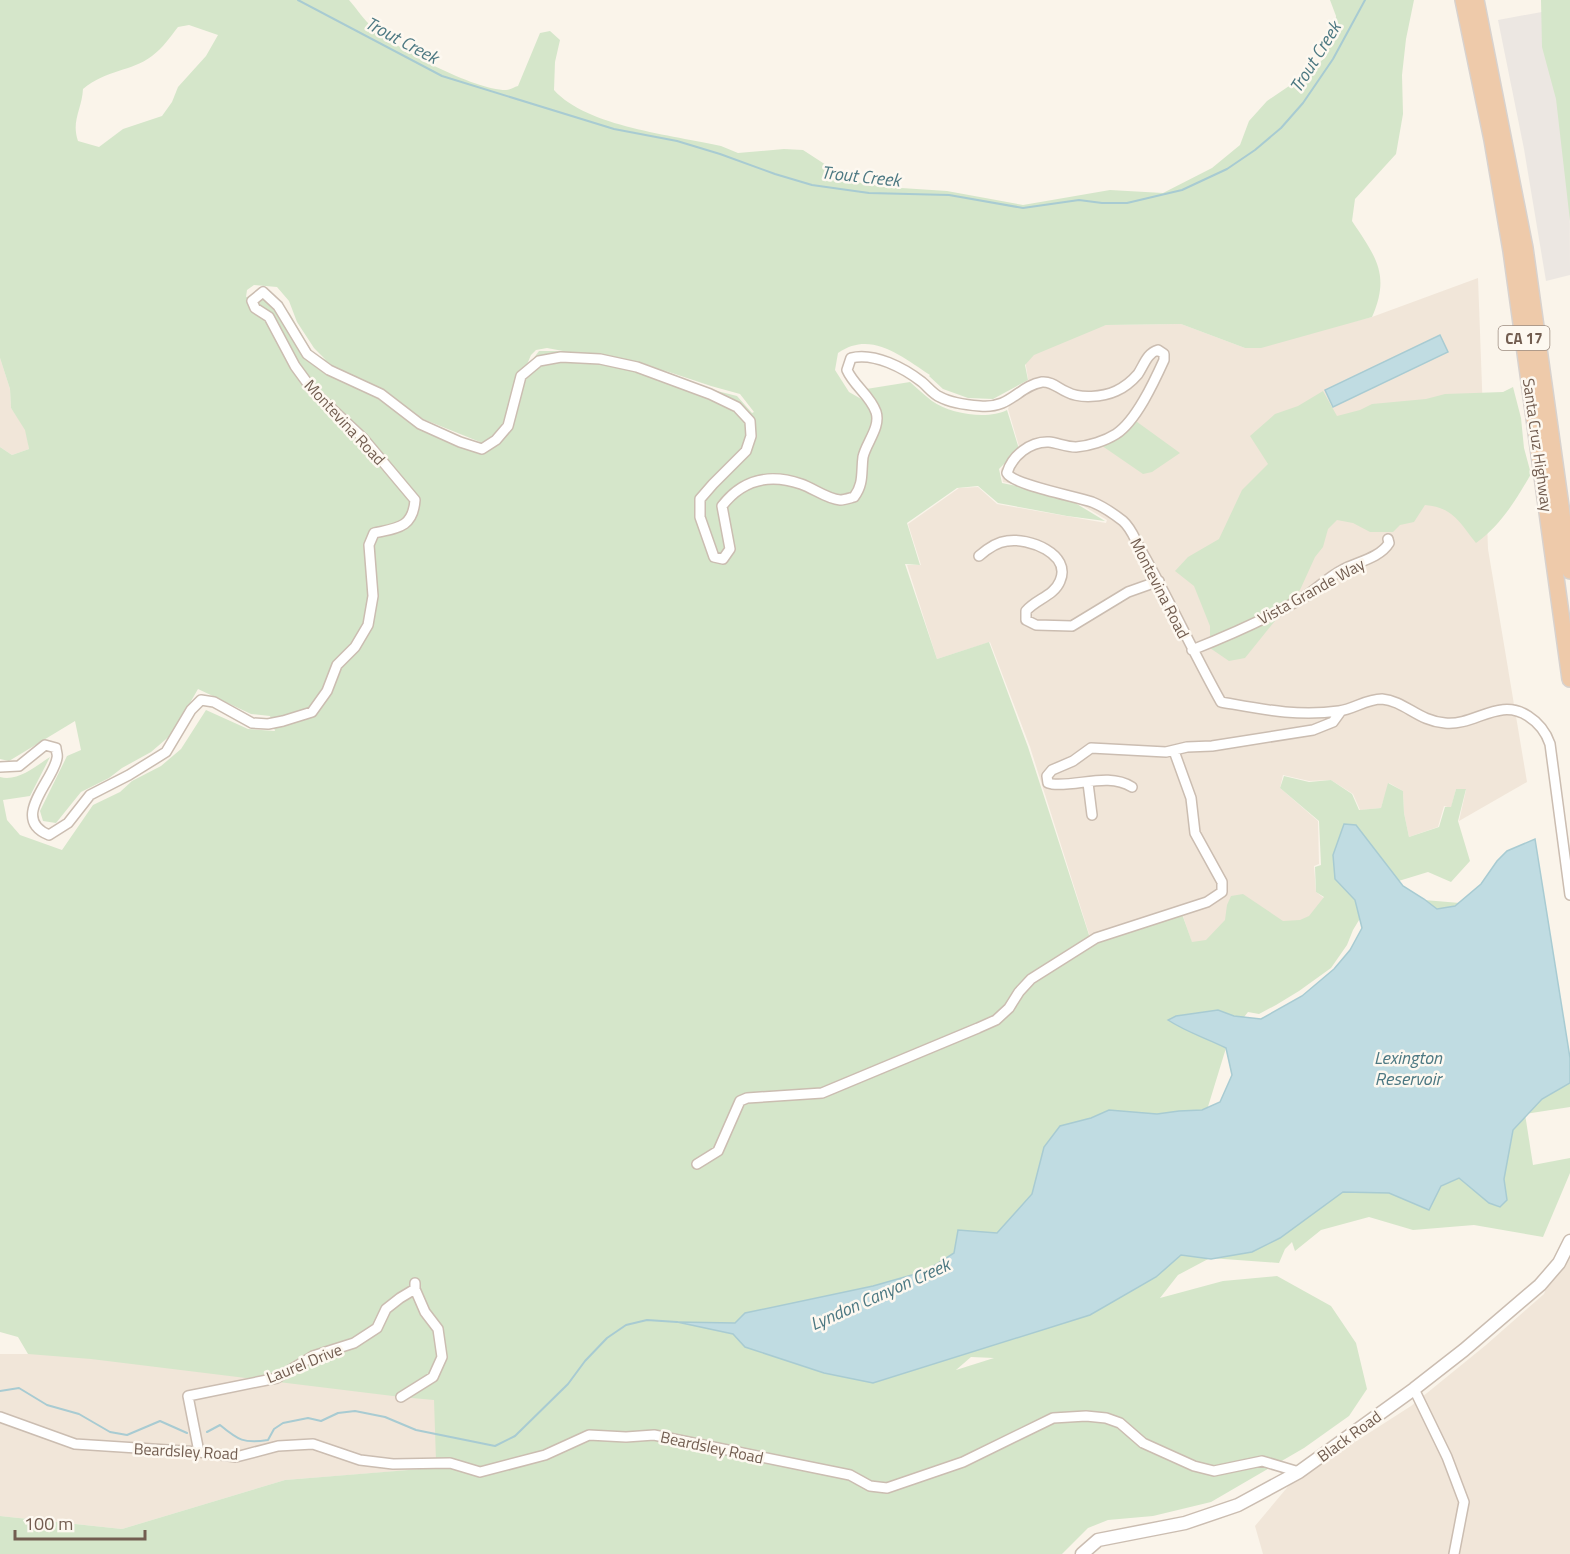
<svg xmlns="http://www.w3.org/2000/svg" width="1570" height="1554" viewBox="0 0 1570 1554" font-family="'Titillium Web',sans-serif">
<rect width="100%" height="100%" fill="#faf4ea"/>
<path fill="#f1e6d9" d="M1478 278 1488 549 1527 782 1459 821 1466 790 1456 789 1451 808 1444 806 1438 827 1409 837 1404 813 1403 791 1389 783 1381 808 1360 810 1353 794 1331 780 1309 781 1283 775 1280 788 1318 821 1319 864 1314 866 1316 892 1333 905 1205 982 1182 913 1090 937 1030 747 990 642 937 659 907 565H921L908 524 959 488 978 487 997 504 1106 523 1107 520 1063 494 1003 482 1001 469 1020 450 1008 409 1010 404 1030 390 1023 349 1106 325 1181 324 1245 348 1372 317Z
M0 358 10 389 11 408 26 430 29 449 12 455 0 447Z
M1570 1246V1554H1263L1255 1526 1291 1483 1411 1406 1486 1345 1544 1294 1560 1253Z
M452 1260 436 1468 285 1480 122 1529 0 1516V1354H28Z"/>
<path fill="#ece7e2" d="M1569 7 1570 275 1546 281 1524 149 1498 20Z"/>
<path fill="#d5e6ca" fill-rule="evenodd" d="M0 0H349C357 9 364 20 373 28 397 49 474 90 506 90 510 90 514 87 518 86L540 33 550 31 560 40 555 62 554 90C587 127 673 135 721 146L738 153 784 149 803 150 843 176 861 183 886 187 947 191 1023 205 1110 190 1163 193 1212 168 1240 145 1249 121 1267 101 1314 69 1324 58 1335 35 1336 16 1330 0H1414L1406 39 1402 75 1403 114 1396 154 1355 199 1352 221C1375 256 1391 274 1372 317L1261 348H1245L1181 324 1106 325 1034 355 1025 365 1028 380 993 399 968 398 943 389 929 376 930 375C901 356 871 330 838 353L835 370 849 392 863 400 860 390 910 382C917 388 924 395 932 401 950 414 988 420 1007 410L1019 449 999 469 1002 483 1062 495 1105 521 1067 516 998 503 978 486 957 488 907 523 920 565 905 564 937 659 989 642 1028 747 1090 938 1182 914 1192 942 1206 940 1225 920 1227 905 1231 896 1243 894 1283 921 1300 920 1309 916 1324 897 1316 892 1315 867 1321 865 1319 821 1280 788 1284 776 1309 782 1331 780 1352 794 1359 810 1381 808 1388 783 1403 791 1404 813 1409 837 1439 827 1445 807H1451L1456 789H1466L1458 821 1470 861 1451 882 1428 872 1379 887 1353 930 1347 945 1331 968 1299 991 1276 1005 1259 1014 1248 1012 1230 1035 1203 1123 1168 1166 1370 944 1388 897 1460 903 1570 1083V1107L1525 1114 1533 1165 1570 1158V1173L1543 1237 1474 1225 1413 1230 1369 1217 1321 1230 1295 1251 1292 1242 1285 1249 1279 1263 1210 1258 1178 1275 1160 1298 1223 1281 1277 1276 1331 1306 1356 1343 1367 1389 1349 1416 1304 1448 1211 1502 1153 1516 1108 1520 1088 1528 1062 1554H0V1516L122 1529 285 1480 433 1468 436 1461 434 1400 401 1397 91 1359 28 1354 18 1337 0 1332V777C18 782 36 766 50 757L30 796 3 800 7 820 20 835 62 850 93 805 120 792 132 781 161 766 181 749 206 710 248 729 275 731 270 716 251 714 198 689 172 734 151 752 122 768 109 778 81 792 56 823 43 821 40 811 67 756 81 750 75 721 9 761 0 759V447L12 455 29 449 25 430 11 408 10 389 0 358ZM189 25 218 35 206 56 178 87 172 102 162 116 123 129 99 147 78 141C71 121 82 109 83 89 107 69 131 72 152 56 163 48 170 37 178 27ZM254 285 277 287 289 301 297 322 314 348 326 360 312 352 290 314 271 293 246 297 247 290ZM547 348 563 351H539L527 367 514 395 531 355 536 350ZM663 370 711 386 740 394 754 412 752 413 737 396 709 389ZM413 415 480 442V443L478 445 410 416ZM971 1357 994 1358 956 1370Z
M1541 0H1570V221L1556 99 1542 47Z
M1513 387 1521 418 1524 448 1531 474C1516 500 1501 525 1476 543 1460 523 1453 507 1425 505L1414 522 1400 525 1393 532H1370L1353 523 1337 520 1328 529 1323 547 1315 557 1300 590 1245 658 1229 661 1210 648V626L1194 586 1175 571 1188 557 1219 539 1242 490 1268 464 1250 436 1275 414 1298 406 1323 391 1337 416 1360 410 1372 404 1426 399 1445 394 1503 392Z
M1133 419 1180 453 1152 472 1143 474 1095 441 1125 425Z"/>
<path fill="#c0dce2" stroke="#a8cbd2" stroke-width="1.5" d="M1440 335 1448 352 1333 407 1325 390Z
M1344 824 1356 825 1403 886 1424 899 1437 909 1455 906 1481 884 1497 861 1507 851 1535 839 1570 1058V1083L1542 1099 1513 1130 1504 1179 1507 1200 1500 1207 1489 1203 1459 1178 1441 1186 1429 1210 1389 1193 1343 1192 1280 1238 1252 1252 1211 1259 1181 1255 1156 1277 1090 1315 873 1383 824 1373 745 1347 733 1334 677 1322 735 1323 745 1313 873 1286 926 1271 954 1253 958 1230 997 1233 1032 1194 1044 1147 1060 1126 1091 1118 1109 1110 1157 1114 1179 1111 1202 1110 1220 1102 1232 1075 1226 1048C1206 1038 1186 1032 1168 1020L1176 1016 1218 1010 1234 1016 1261 1019 1302 996 1334 969 1350 950 1362 928 1355 900 1335 879 1333 855Z"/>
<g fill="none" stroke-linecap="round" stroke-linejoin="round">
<path stroke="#a8cbd2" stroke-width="2" d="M298 0 442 76 614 129 677 141 720 154 775 174 812 185 869 193 949 195 1023 208 1079 200 1102 203H1127L1182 190 1227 169 1255 150 1281 128 1303 103 1333 59 1365 0
M0 1391 19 1388 47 1405 79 1414 110 1432 127 1435 160 1421 187 1433
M207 1432 220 1425C238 1440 244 1444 268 1440L274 1429 283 1423 308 1418 321 1421 338 1413 355 1411 385 1417 416 1430 495 1446 515 1436 568 1384 585 1361 607 1338 626 1325 647 1320 677 1322"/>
<defs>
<path id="minor" d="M979 556C987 549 996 542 1007 541 1028 537 1072 554 1060 581 1054 596 1036 599 1026 611V620L1036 625 1072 626 1128 592 1159 581
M1192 650C1230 635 1269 618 1304 597 1317 589 1328 577 1342 570 1357 562 1380 558 1389 543L1388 539
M0 767 19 766 45 745 56 748C56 751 58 755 57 758 54 780 9 819 49 835L68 823 90 795 129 775 166 752 191 710 201 700 214 702 252 723 268 724 283 721 312 712 327 691 337 665 355 647 368 625 373 596 369 545 374 533C397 528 413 528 415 500L363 438 314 392 295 366 269 317 255 308 252 301 263 292 278 306 307 354 329 370 381 394 420 424 460 442 482 449 496 440 508 426 521 376 539 361 561 357 600 359 637 367 710 394 737 407 750 421 751 436 746 451 713 484 700 499V517L714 557 723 559 730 549 722 506C742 480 769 473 801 484 813 488 827 499 840 500 844 500 850 498 854 497 864 484 861 472 863 457 866 443 881 427 876 412 870 395 854 386 847 370L851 358C874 352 904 368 922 382 928 387 933 394 940 397 951 403 967 405 980 406 1011 409 1018 386 1042 382 1052 381 1059 389 1067 392 1080 399 1103 397 1116 391 1125 387 1132 381 1138 374 1144 365 1147 353 1158 350L1164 354V360C1154 382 1136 421 1116 434 1105 441 1089 446 1076 447 1066 447 1058 443 1049 442 1030 441 1012 456 1007 473 1013 485 1075 496 1092 502 1102 506 1114 514 1123 521 1133 530 1135 541 1142 552 1170 601 1193 652 1221 702 1261 709 1297 717 1339 711 1354 709 1366 699 1382 699 1405 701 1418 721 1445 723 1475 726 1499 697 1528 716 1539 723 1546 732 1550 744L1570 895
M1088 783 1092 815
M1132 787C1108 772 1078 787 1052 784L1048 783 1047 776 1052 770 1073 761 1091 748 1166 752 1187 747 1212 746 1313 730 1333 722 1341 711
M697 1164 718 1151 740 1101 747 1098 822 1093 978 1028 996 1020 1009 1008 1019 992 1031 979 1096 938 1207 902 1222 892V882L1195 833 1191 798 1174 751
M1414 1389 1447 1457 1464 1502 1454 1554
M401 1397 433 1377 442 1357 438 1329 425 1312 415 1289
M0 1417 75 1444 199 1452 236 1457 278 1446 313 1444 360 1460 393 1464 450 1463 480 1472 545 1455 589 1435 626 1437 654 1435 850 1475 870 1486 887 1488 963 1462 1053 1418 1086 1416 1106 1418 1120 1423 1143 1443 1194 1466 1214 1471 1262 1461 1299 1472
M199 1452 188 1396 277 1378 313 1356 354 1343 377 1328 386 1309 400 1298 415 1289V1283"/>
<path id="tertiary" d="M1082 1554 1098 1540 1185 1523 1238 1505 1299 1472 1414 1389 1464 1350 1540 1285 1559 1263 1570 1241"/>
<path id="trunk" d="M1463 0 1492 140 1511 251 1570 679
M1476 0 1525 248 1570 571"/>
</defs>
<use href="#minor" stroke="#cbbdb1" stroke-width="12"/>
<use href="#tertiary" stroke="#cbbdb1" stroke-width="15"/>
<use href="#trunk" stroke="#d8d2ce" stroke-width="18"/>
<use href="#minor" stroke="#fff" stroke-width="9"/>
<use href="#tertiary" stroke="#fff" stroke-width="12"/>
<use href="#trunk" stroke="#eecaaa" stroke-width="15"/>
</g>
<g text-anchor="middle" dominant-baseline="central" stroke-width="5" stroke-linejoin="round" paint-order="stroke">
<rect fill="#fdf8f0" stroke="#9c8c80" stroke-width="1.5" x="1498.5" y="326" width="51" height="24" rx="4.5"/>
<g font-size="15" font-weight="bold" fill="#725d50">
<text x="1524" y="338">CA 17</text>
</g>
<g font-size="16" fill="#725d50" stroke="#fdf8f0">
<text transform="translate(345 422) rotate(47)">Montevina Road</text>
<text transform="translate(1538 445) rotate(82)">Santa Cruz Highway</text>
<text transform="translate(1160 588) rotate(63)">Montevina Road</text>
<text transform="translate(1311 591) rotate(-29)">Vista Grande Way</text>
<text transform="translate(304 1363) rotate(-22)">Laurel Drive</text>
<text transform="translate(1349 1436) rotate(-36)">Black Road</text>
<text transform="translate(712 1447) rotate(12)">Beardsley Road</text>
<text transform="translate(186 1451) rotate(3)">Beardsley Road</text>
</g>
<g font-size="18" font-style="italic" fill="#4c7882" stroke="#fdf8f0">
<text transform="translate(402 40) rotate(28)">Trout Creek</text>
<text transform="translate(1315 57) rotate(-58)">Trout Creek</text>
<text transform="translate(861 176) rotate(6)">Trout Creek</text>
<text x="1408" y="1057">Lexington<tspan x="1408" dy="21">Reservoir</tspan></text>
<text transform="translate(880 1294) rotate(-24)">Lyndon Canyon Creek</text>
</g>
</g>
<path d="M15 1530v9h130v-9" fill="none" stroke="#725d50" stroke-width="3"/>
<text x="24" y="1530" font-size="18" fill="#725d50" stroke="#fdf8f0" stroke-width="4.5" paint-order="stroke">100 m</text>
</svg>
